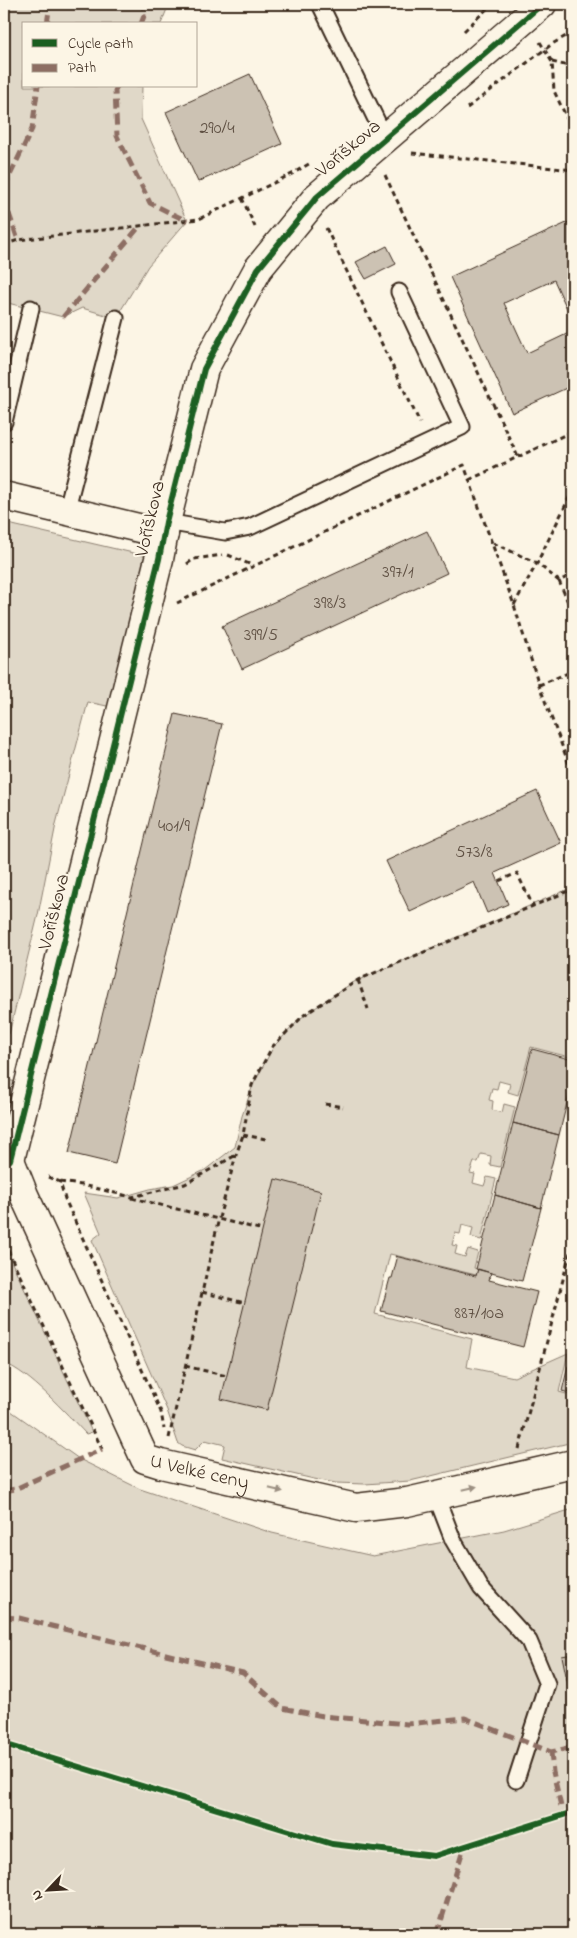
<svg xmlns="http://www.w3.org/2000/svg" width="577" height="1938" viewBox="0 0 577 1938" font-family="'Indie Flower',sans-serif">
<rect width="100%" height="100%" fill="#fcf5e5"/>
<filter id="ink" filterUnits="userSpaceOnUse"><feTurbulence type="fractalNoise" baseFrequency=".02" numOctaves="2"/><feDisplacementMap in="SourceGraphic" scale="10" xChannelSelector="R" yChannelSelector="G"/><feConvolveMatrix kernelMatrix="1 2 1 2 8 2 1 2 1" color-interpolation-filters="sRGB"/></filter>
<g filter="url(#ink)">
<path fill="#e0d8c8" stroke="#8e8173" d="M4 4H169L161 24H24V86H142L141 119 187 221 148 266 116 318 82 308 63 317 4 302Z
M4 523 159 559 121 709 88 702 56 824 38 915 9 1034 4 1032Z
M573 887V1058L531 1047 518 1095 508 1092 510 1084 499 1081 497 1089 492 1088 489 1100 493 1101 492 1110 502 1113 504 1104 515 1107 500 1167 490 1165 491 1156 481 1154 478 1162H474L470 1173 475 1174 473 1183 484 1186 487 1177 496 1179 481 1240 471 1237 473 1228 462 1225 460 1234 455 1233 452 1245 457 1246 455 1254 465 1257 468 1249 478 1252 474 1268 478 1269 476 1275 390 1254 375 1314 472 1339 467 1367 514 1377 568 1353 559 1392 573 1396V1442L410 1481 365 1484 336 1483 314 1479 222 1458 225 1445 205 1440 195 1450 182 1446 178 1443 167 1410 92 1240 101 1233 84 1193 118 1198 150 1189 173 1185 205 1170 235 1147 242 1116 253 1085 274 1046 301 1018 332 996 354 982Z
M4 1079 28 1085 4 1160Z
M4 1246 92 1432 86 1434C66 1413 29 1372 4 1363Z
M4 1406 79 1459 140 1489 272 1533 373 1556 504 1530 573 1509V1934H4Z"/>
<path fill="#ccc2b3" stroke="#3b2a1e" d="M250 74 282 144 198 182 166 112Z
M573 220V322L554 280 504 303 527 353 573 331V385L512 413 450 277Z
M387 246 396 264 366 279 356 262Z
M427 531 447 573 242 669 222 626Z
M175 714 222 724 115 1164 69 1153Z
M537 791 561 843 495 873 508 904 487 913 474 882 410 912 386 861Z
M4 1049 11 1050 4 1076Z
M532 1049 573 1060V1079L559 1135 513 1123Z
M513 1123 559 1135 541 1208 495 1195Z
M275 1179 321 1191 267 1410 221 1399Z
M495 1195 541 1208 522 1281 476 1269Z
M395 1256 476 1276 478 1269 491 1273 489 1280 537 1292 523 1347 381 1311 390 1278H392L397 1259Z
M568 1366 573 1368V1394L562 1391Z
M573 1654V1709L562 1656Z"/>
<g fill="none" stroke-linecap="round" stroke-linejoin="round">
<defs>
<path id="lane" d="M320 4 386 140
M4 422 31 308
M66 512 116 318
M166 522 225 532 250 527 462 427 399 292
M436 1496 453 1540 481 1588 529 1641 547 1684 516 1780"/>
<g id="street">
<path d="M4 496 164 534"/>
<path d="M10 1160 159 559 166 522 204 369 258 269 317 197 542 4"/>
<path id="s1" d="M10 1160 24 1195 145 1459 161 1464 356 1508 407 1502 573 1464"/>
</g>
</defs>
<use href="#lane" stroke="#3b2a1e" stroke-width="19"/>
<use href="#street" stroke="#3b2a1e" stroke-width="31"/>
<path stroke="#3b2a1e" stroke-width="3" stroke-dasharray="5 4" stroke-linecap="butt" d="M464 31 492 4
M540 42 552 62 554 91 573 131
M552 62 573 67
M467 108 552 44 573 32
M412 153 573 170
M385 175 518 457
M242 198 255 227
M326 228 420 423
M4 245 18 240 199 219 292 174 312 162
M469 480 573 431
M493 543 537 563 559 581 573 574
M228 555 254 566
M187 564 194 559 222 555
M559 581 573 614
M177 603 464 465 514 605 539 685 573 775
M514 605 537 563 573 490
M539 685 573 671
M499 881 517 873 533 906
M358 980 368 1009
M325 1104 343 1107
M243 1135 266 1139
M48 1177 60 1182 65 1199 161 1412 164 1429
M60 1182 82 1185 132 1197 185 1184 236 1155
M132 1198 263 1230
M4 1242 102 1449
M202 1292 245 1303
M185 1366 227 1376
M169 1438 219 1218 236 1155 243 1135 252 1085 272 1047 304 1015 358 980 573 889
M519 1449 573 1241"/>
<use href="#lane" stroke="#fcf5e5" stroke-width="15"/>
<use href="#street" stroke="#fcf5e5" stroke-width="28"/>
<path stroke="#8d6e63" stroke-width="5" stroke-dasharray="10 5" stroke-linecap="butt" d="M47 24 50 4
M141 24 144 16 143 4
M117 86 115 91 117 136 150 203 187 221
M4 188 32 129 38 86
M4 199 18 240
M63 317 139 227
M4 1491 15 1489 102 1449
M4 1617 19 1618 243 1673 282 1708 323 1716 407 1724 465 1718 551 1752 573 1747
M551 1752 553 1772 563 1815
M437 1934 464 1847"/>
<defs>
<path id="cycleway" d="M10 1160 159 559 166 522 204 369 258 269 317 197 542 4
M4 1744 332 1844 434 1856 573 1812"/>
</defs>
<use href="#cycleway" stroke="#fcf5e5" stroke-width="9"/>
<use href="#cycleway" stroke="#1b5e20" stroke-width="6"/>
</g>
<defs><path id="oneway-solid" d="M-6-.8H1V-3.2L6.5 0L1 3.2V.8H-6Z" transform="scale(1.25)"/></defs>
<g fill="#9c9082">
<use href="#oneway-solid" transform="translate(470 1488) rotate(-13)"/>
<use href="#oneway-solid" transform="translate(276 1490) rotate(13)"/>
</g>
</g>
<g text-anchor="middle" dominant-baseline="central" stroke-width="4" stroke-linejoin="round" paint-order="stroke">
<g font-size="18" fill="#5f5043">
<text x="217" y="129">290/4</text>
<text x="398" y="573">397/1</text>
<text x="330" y="604">398/3</text>
<text x="261" y="636">399/5</text>
<text x="174" y="827">401/9</text>
<text x="474" y="853">573/8</text>
<text x="479" y="1314">887/10a</text>
</g>
<g font-size="20" fill="#3b2a1e" stroke="#fcf5e5">
<text transform="translate(349 149) rotate(-40)">Voříškova</text>
<text transform="translate(151 519) rotate(-77)">Voříškova</text>
<text transform="translate(55 912) rotate(-76)">Voříškova</text>
<text stroke="none"><textPath href="#s1" startOffset="384">U Velké ceny</textPath></text>
</g>
</g>
<rect width="577" height="1938" fill="none" stroke="#fcf5e5" stroke-width="20"/>
<rect x="10" y="10" width="557" height="1918" fill="none" stroke="#3b2a1e" stroke-width="2" filter="url(#ink)"/>
<rect x="22" y="22" width="175" height="65" fill="#fcf5e5" stroke="#afa495"/>
<rect x="32" y="39" width="25" height="8" fill="#1b5e20" stroke="#afa495"/>
<text x="68" y="48" font-size="15" fill="#3b2a1e">Cycle path</text>
<rect x="32" y="64" width="25" height="8" fill="#8d6e63" stroke="#afa495"/>
<text x="68" y="72" font-size="15" fill="#3b2a1e">Path</text>
<g transform="translate(48 1890) rotate(245)" stroke="#fcf5e5" stroke-width="4" paint-order="stroke">
<path d="M0-4L9 19L0 12L-9 19Z" fill="#3b2a1e"/>
<text y="-8" font-size="14" font-weight="bold" text-anchor="middle" fill="#3b2a1e">N</text>
</g>
</svg>
